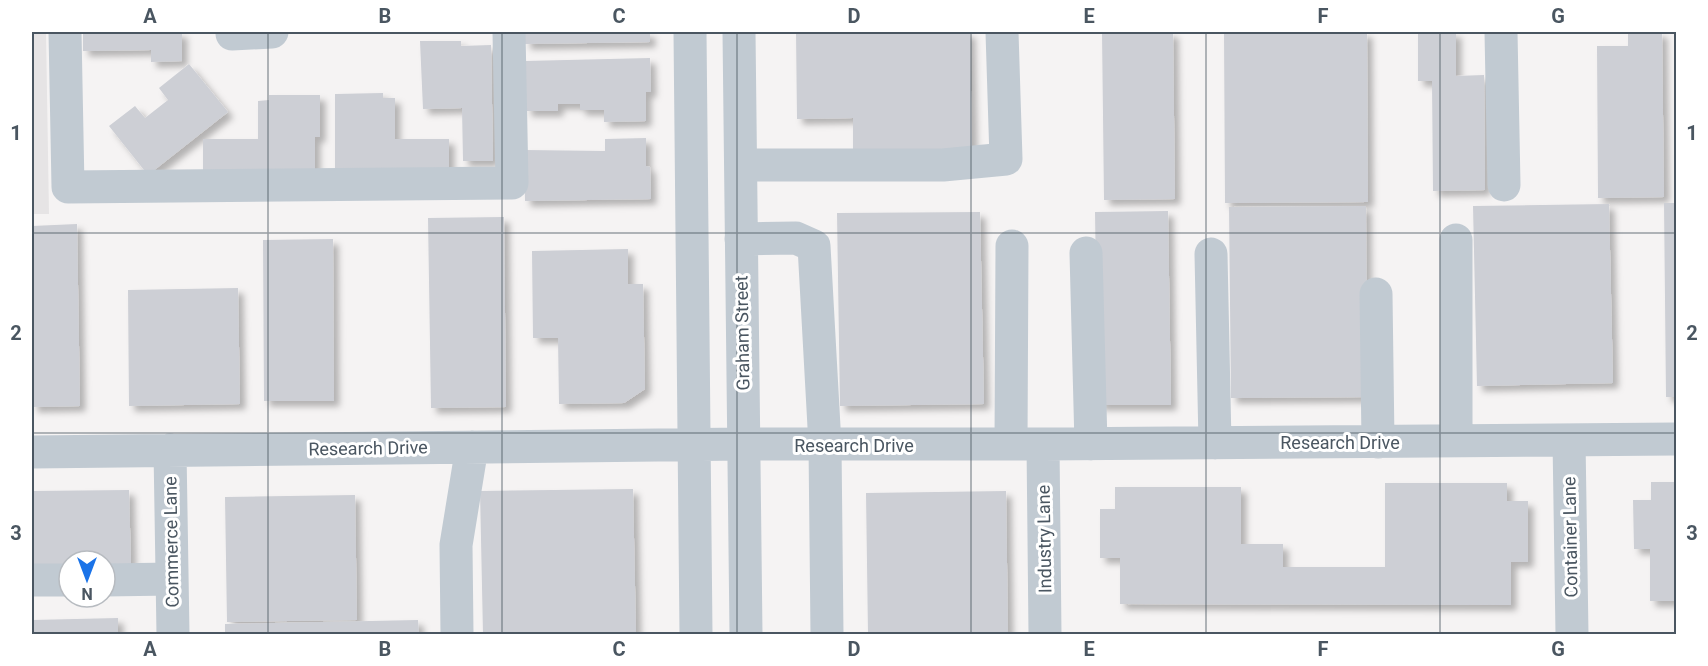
<svg xmlns="http://www.w3.org/2000/svg" width="1708" height="666" viewBox="0 0 1708 666" font-family="Roboto,sans-serif">
<defs>
<filter id="shadow"><feDropShadow dx="5.5" dy="5.5" stdDeviation="3" flood-color="#0004"/></filter>
</defs>
<rect width="100%" height="100%" fill="#f5f3f3"/>
<path fill="#e6e4e5" d="M32 32H46L49 214H32Z"/>
<path fill="#cdcfd5" filter="url(#shadow)" d="M83 32H182V61L151 62V50L83 51Z
M525 32H650V42L525 44Z
M796 32H970L972 149 853 150V118L797 119Z
M1102 32H1173L1175 199 1104 200Z
M1224 32H1367L1368 202 1225 203Z
M1418 32H1456V76L1484 75 1485 190 1433 191 1432 81H1418Z
M1628 32H1662L1664 197 1598 198 1597 46H1628Z
M420 41H461V46L491 45 493 161H463L462 108 423 109Z
M650 58 651 92H646V121L604 122V110H580V104H558V111H526L525 61Z
M189 64 228 112 148 175 109 126 135 106 145 118 168 100 159 88Z
M383 93V98H395V139H449V169L335 170V94Z
M269 95H320V137H315V173L203 174V139H258V101L269 100Z
M646 138V166L650 167 651 199 525 201 524 150 605 151V139Z
M1664 203H1676V397H1666Z
M1609 204 1613 383 1477 386 1473 206Z
M1366 206 1367 397 1231 398 1229 207Z
M1168 211 1171 405H1098L1095 212Z
M980 212 984 404 840 406 837 213Z
M504 217 506 407 431 408 428 218Z
M77 224 80 406 32 407V226Z
M333 239 334 401H264L263 240Z
M628 249V284H643L645 389 624 403 559 404 558 338H533L532 251Z
M238 288 240 404 129 406 128 290Z
M1651 482H1676V601H1650V549H1634L1633 500H1651Z
M1385 483H1507V501H1528V562H1511V605L1120 604V558H1100V509H1115V487H1241V544H1283V567H1385Z
M633 489 636 634H483L480 491Z
M129 490 131 565 105 566V561H69V566L32 567V491Z
M1006 491 1008 634H868L866 493Z
M355 495 357 620 227 622 225 497Z
M118 618V634H32V620Z
M418 620 419 634H225V624Z"/>
<g fill="none" stroke-linecap="round" stroke-linejoin="round">
<path stroke="#c1cad2" stroke-width="33" d="M65 32 68 187 512 183 509 32
M232 32V34L272 32
M690 32 696 634
M739 32 746 634
M1501 32 1504 185
M741 165H943L1006 159 1002 32
M741 239 796 238 814 246 825 445 827 634
M1456 240V441
M1086 253 1091 444
M1211 254 1215 443
M1376 294 1378 442
M1569 440 1572 634
M1011 444 1012 246
M1043 444 1045 634
M170 450 173 634
M32 452 744 444H1043L1676 439
M32 580H69
M105 580 172 579
M457 634 456 545 472 447"/>
</g>
<path fill="none" stroke="#4a5661" stroke-width="1.5" stroke-opacity="0.55" d="M268 32V634M502 32V634M737 32V634M971 32V634M1206 32V634M1440 32V634M32 233H1676M32 433H1676"/>
<g text-anchor="middle" dominant-baseline="central" stroke-width="6" stroke-linejoin="round" paint-order="stroke">
<g font-size="18" fill="#4a5661" stroke="#fff">
<text transform="translate(742 333) rotate(-91)">Graham Street</text>
<text x="1340" y="442">Research Drive</text>
<text x="854" y="445">Research Drive</text>
<text transform="translate(368 448) rotate(-1)">Research Drive</text>
<text transform="translate(1570 537) rotate(-91)">Container Lane</text>
<text transform="translate(1044 539) rotate(-91)">Industry Lane</text>
<text transform="translate(171 542) rotate(-91)">Commerce Lane</text>
</g>
</g>
<rect width="1708" height="666" fill="none" stroke="#ffffff" stroke-width="66"/>
<g transform="translate(87 579) rotate(180)"><circle r="28" fill="#ffffff" stroke="#b7bbc0" stroke-width="1.5"/>
<path d="M0-4.5L10 22L0 15L-10 22Z" fill="#1a73e8"/>
<text y="-9" font-size="16" font-weight="bold" text-anchor="middle" fill="#4a5661">N</text>
</g>
<rect x="33" y="33" width="1642" height="600" fill="none" stroke="#4a5661" stroke-width="2"/>
<g font-size="20" text-anchor="middle" font-weight="bold" fill="#4a5661">
<text x="150" y="23">A</text>
<text x="385" y="23">B</text>
<text x="619" y="23">C</text>
<text x="854" y="23">D</text>
<text x="1089" y="23">E</text>
<text x="1323" y="23">F</text>
<text x="1558" y="23">G</text>
<text x="16" y="140">1</text>
<text x="1692" y="140">1</text>
<text x="16" y="340">2</text>
<text x="1692" y="340">2</text>
<text x="16" y="540">3</text>
<text x="1692" y="540">3</text>
<text x="150" y="656">A</text>
<text x="385" y="656">B</text>
<text x="619" y="656">C</text>
<text x="854" y="656">D</text>
<text x="1089" y="656">E</text>
<text x="1323" y="656">F</text>
<text x="1558" y="656">G</text>
</g>
</svg>
